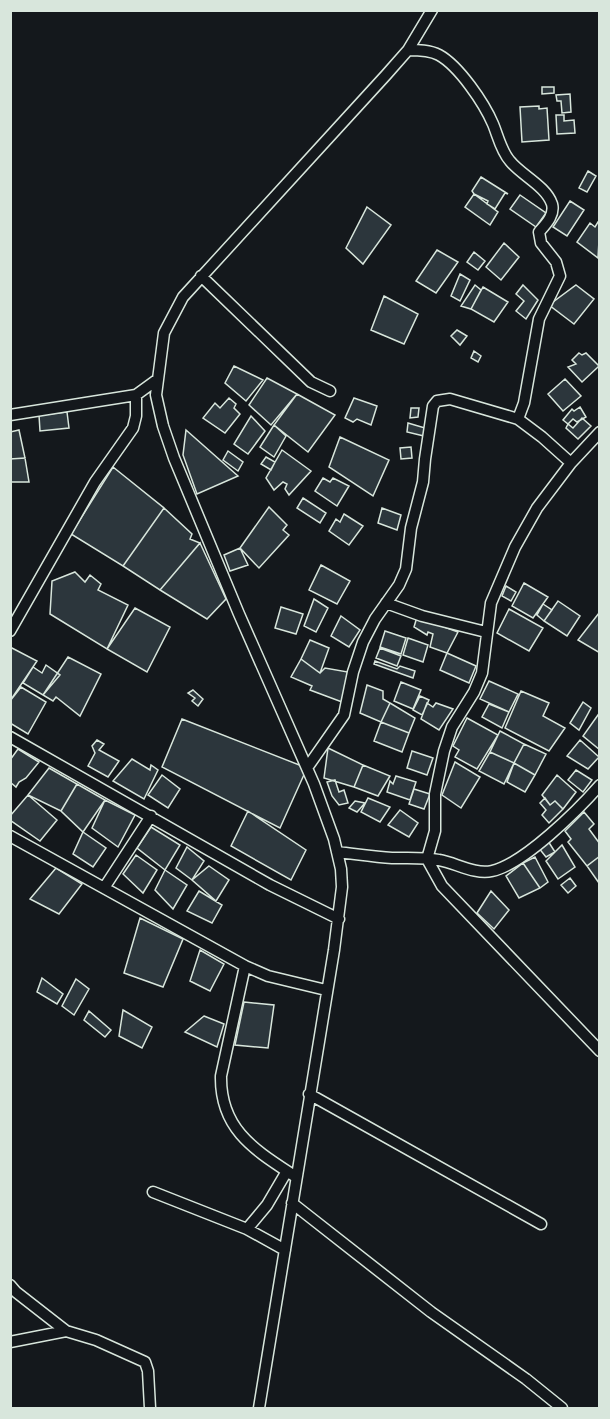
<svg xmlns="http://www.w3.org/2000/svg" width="610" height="1419" viewBox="0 0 610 1419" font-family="'Open Sans',sans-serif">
<rect width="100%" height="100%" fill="#14181c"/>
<path fill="#2c363c" stroke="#d8e6dc" stroke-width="1.5" d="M542 87H554V93L542 94Z
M570 94 571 112 562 113 561 101H557L556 95Z
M539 106V109L547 108 549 140 522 142 520 107Z
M556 115H564V121L574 120 575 133 557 134Z
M588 171 596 176 587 192 579 188Z
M481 177 508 194 505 193 495 209 487 204 488 201 474 194 472 191Z
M474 194 498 212 490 225 465 207Z
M520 195 546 213 536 227 510 209Z
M570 201 584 210 567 236 553 227Z
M367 207 391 225 363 264 346 248Z
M598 222 600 223 598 258 577 242 590 223 595 227Z
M504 243 519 257 501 280 486 267Z
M437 250 458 262 436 293 416 281Z
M474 252 485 261 478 270 467 262Z
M460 274 470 280 460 301 451 296Z
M475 285 481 290 471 309 461 306Z
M523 285 538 300 526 319 516 311 524 301 516 294Z
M576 285 594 299 574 324 549 305Z
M483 287 508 302 494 322 471 309Z
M384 296 418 314 404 344 371 330Z
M457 330 467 336 460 345 451 336Z
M474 351 481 356 478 362 471 358Z
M579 353 582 355 586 353 599 366 582 382 568 367 576 364 572 360Z
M234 366 263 380 246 401 225 383Z
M267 378 297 394 271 425 249 405Z
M565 379 581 396 563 411 548 394Z
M297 394 335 415 308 452 274 425Z
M229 398 236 404 234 408 240 414 225 433 203 418 215 403 220 408Z
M354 398 377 406 371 425 357 419 353 422 345 418Z
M580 407 586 417 577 422 573 419 568 424 563 420 572 409 574 411Z
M411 408H419L418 417 410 418Z
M67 412 69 428 40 431 39 415Z
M251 416 265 431 248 454 234 444Z
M582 418 591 426 578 439 566 428 568 424 573 428Z
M408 423 425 428 424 436 407 432Z
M274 425 286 436 274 457 260 447Z
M19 430 25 458 10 459V432Z
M186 430 238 476 197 494 183 455Z
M340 437 389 460 373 496 329 467Z
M411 447 412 458 401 459 400 448Z
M282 450 311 471 289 495 285 489 287 484 283 482 274 490 266 478Z
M228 451 243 462 238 471 223 460Z
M266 457 275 462 271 470 261 464Z
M25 458 29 482H10V459Z
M113 467 164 508 123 566 71 534Z
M323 478 330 482 333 478 349 486 337 506 315 491Z
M303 498 326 513 320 523 297 508Z
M269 507 287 525 283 530 289 535 259 568 240 548Z
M164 508 192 534 190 539 200 543 160 590 123 566Z
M382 508 401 515 397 530 378 523Z
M344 514 363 526 349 545 329 531 336 519 340 522Z
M200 543 226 599 207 619 160 590Z
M240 548 248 565 230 571 224 555Z
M321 565 350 581 337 604 309 590Z
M75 572 85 582 90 575 101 584 98 590 128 605 107 649 50 614 52 581Z
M524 583 548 597 533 618 512 606Z
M506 586 516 592 511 601 502 596Z
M314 599 328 608 316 632 304 626Z
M558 601 580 616 567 636 544 621Z
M543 604 552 610 544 621 537 615Z
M281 607 303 614 296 634 275 628Z
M135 608 170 627 147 672 107 649Z
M509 609 543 628 529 651 497 633Z
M599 613H600V653L578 640Z
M341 616 360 630 349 647 331 636Z
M417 617 458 632 447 653 430 647 433 634 428 632 427 635 414 627Z
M385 631 406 638 401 654 380 647Z
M408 638 428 645 423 662 403 655Z
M310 640 329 648 320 673 301 659Z
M10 647 37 661 10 701Z
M380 648 401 656 397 666 376 658Z
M447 653 476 666 469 683 440 670Z
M68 657 101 674 80 716 56 697 53 701 43 695Z
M301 659 320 673 325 668 348 672 342 702 310 690 312 686 291 677Z
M375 661 397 669 400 666 415 671 413 678 374 664Z
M46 665 60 675 43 695 23 683 33 667 42 673Z
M489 681 518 694 509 712 480 699Z
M401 682 421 690 413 709 394 701Z
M367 685 383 691V699L390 703 381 722 360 713Z
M21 687 46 702 28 734 10 723V701Z
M193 690 203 699 198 706 192 701 195 698 188 693Z
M521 691 549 703 543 716 565 728 549 751 505 728Z
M420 696 429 700 422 715 413 710Z
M583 702 591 708 579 730 570 723Z
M390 703 415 718 409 733 381 722Z
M427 703 433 707 436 703 453 709 439 730 421 719Z
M489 704 509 712 502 728 482 717Z
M598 715 600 717V750L583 736Z
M467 718 498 735 477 769 455 757 459 750 453 746Z
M182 719 307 768 280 828 162 767Z
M381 722 409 733 402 752 374 741Z
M500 731 524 744 514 763 490 752Z
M97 740 104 744 99 750 119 761 108 777 88 766 95 753 92 746Z
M580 740 599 757 588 769 567 756Z
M524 744 546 754 535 775 514 763Z
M328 748 363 765 354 787 324 778Z
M18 749 39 762 26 778 19 782 16 787 10 782V760Z
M412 751 433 758 427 775 407 768Z
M490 752 514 763 504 784 479 771Z
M132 759 150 770 151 765 158 770 144 799 113 781Z
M455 762 480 777 461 808 442 795Z
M514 763 535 775 525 792 507 782Z
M363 765 390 776 378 796 354 787Z
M49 768 77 784 61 811 28 795Z
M576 770 592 780 583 792 568 780Z
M162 775 180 789 168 808 148 795Z
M557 775 576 792 563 809 555 801 550 805 542 795Z
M396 776 416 782 410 800 387 792 390 781 393 784Z
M335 780 339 792 344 790 348 803 339 805 332 796 327 782Z
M77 784 105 800 83 832 61 811Z
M414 789 430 794 424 809 409 804Z
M28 795 57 820 40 841 10 820V816Z
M368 798 390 807 380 822 361 812Z
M545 798 550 805 555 801 563 809 549 823 542 815 546 810 540 803Z
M105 800 135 815 118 847 92 828Z
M355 801 365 803 357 812 349 808Z
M400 810 418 823 409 837 388 825Z
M248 811 306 850 291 880 231 846Z
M584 812 594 824 589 829 600 844V856L587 866 568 842 571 839 565 831Z
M151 827 180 845 165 870 137 848Z
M83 832 106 848 93 867 73 854Z
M548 841 555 852 546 857 538 847Z
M562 845 575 867 558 879 546 861Z
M187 847 204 861 192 880 176 868Z
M136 855 157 870 143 893 123 874Z
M600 856V882L599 883 587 866Z
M535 857 548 882 540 888 523 863Z
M523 863 540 888 519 898 506 876Z
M209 866 229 880 216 901 192 880Z
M56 868 82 884 59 914 30 899Z
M165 870 187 885 173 909 155 890Z
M570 878 576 886 568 893 561 885Z
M199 891 222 905 212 923 187 911Z
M491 891 509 910 494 929 477 913Z
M140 918 183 939 163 987 124 973Z
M200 950 224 964 210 991 190 981Z
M42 978 63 994 57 1004 37 992Z
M76 979 89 989 74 1015 62 1006Z
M244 1002 274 1005 268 1048 235 1045Z
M123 1010 152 1027 142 1048 119 1036Z
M89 1011 111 1030 105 1037 84 1020Z
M204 1016 224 1024 217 1047 185 1032Z"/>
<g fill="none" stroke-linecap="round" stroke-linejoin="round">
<defs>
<path id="street" d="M408 50C418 50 430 50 439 55 459 66 484 103 493 124 498 136 501 151 510 161 521 175 546 186 552 204 555 215 546 224 539 232L541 243 556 262 560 276 539 319 524 403 518 419
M201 276 311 382 330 391
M10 415 136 395
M600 432 571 463 537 508 515 547 491 603 482 673 474 692 452 727 444 751 435 794V831L427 859 442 886 600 1051
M386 603 422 616 486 632
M10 631 95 482 133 428 136 416V395L158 379
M10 737 270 885 339 919
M307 768 344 715 353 672 363 642 375 619 399 585 406 569 411 528 423 482 425 459 433 406 437 401 450 399 518 419 542 437 571 463
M10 836 245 966 268 976 326 990
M337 852C356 854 374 857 392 858 408 858 424 857 439 860 456 863 475 875 492 871 524 864 578 810 600 785
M104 888 151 816
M245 966 221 1076C220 1130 255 1150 296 1177
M309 1094 541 1224
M153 1192 247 1229 285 1250
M292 1203 431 1312 526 1379 562 1408
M247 1229 267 1205 287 1171
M10 1285 16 1292 66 1331
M10 1342 66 1331 96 1340 145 1362 148 1371 150 1408
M259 1408 334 950 342 887 341 869 334 839 314 784 239 614 174 458 163 426 156 395 164 333 183 297 386 75 408 50 432 10"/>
</defs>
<use href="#street" stroke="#d8e6dc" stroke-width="13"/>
<use href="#street" stroke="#14181c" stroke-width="10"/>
</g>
<rect width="610" height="1419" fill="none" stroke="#d8e6dc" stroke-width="24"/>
</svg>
